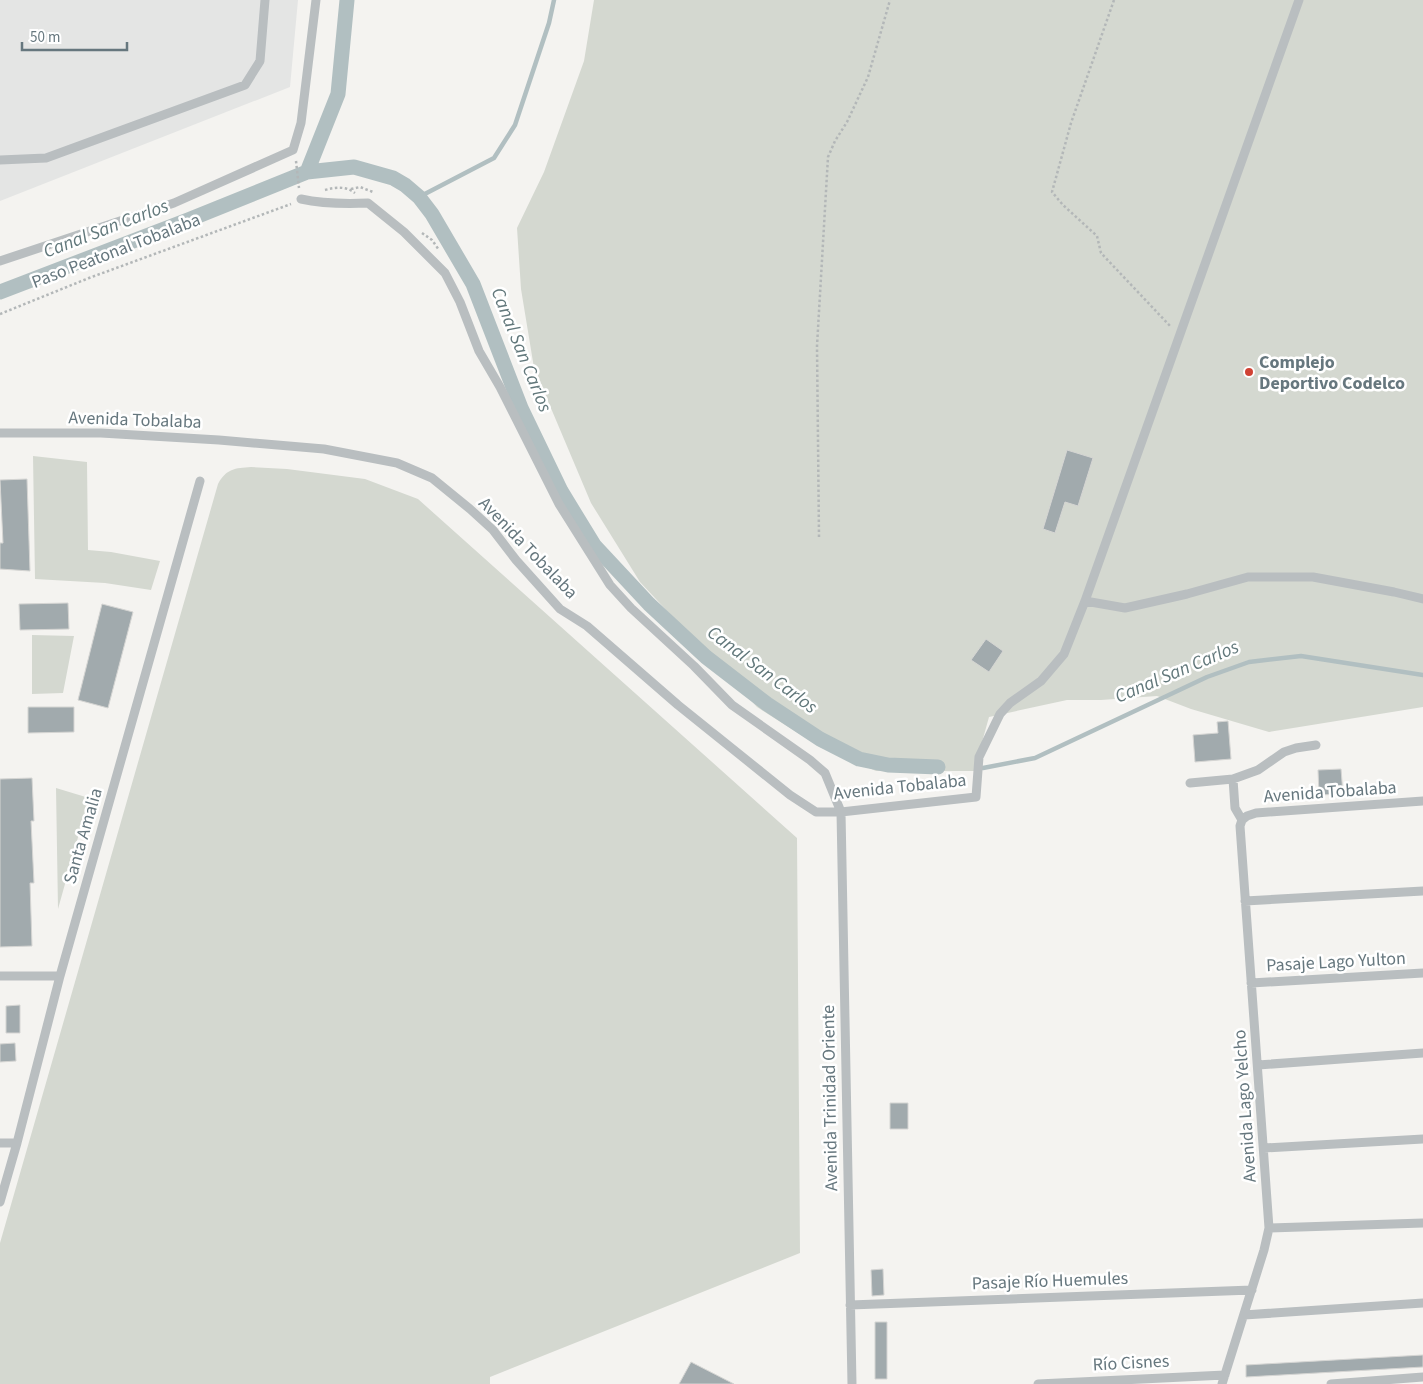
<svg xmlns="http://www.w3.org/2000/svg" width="1423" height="1384" viewBox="0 0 1423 1384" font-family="'Source Sans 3',sans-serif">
<rect width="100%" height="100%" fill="#f4f3f0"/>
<path fill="#e4e5e4" d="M0 0H298L290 87 0 201Z"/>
<path fill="#d4d8d0" d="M594 0H1423V707L1269 732 1191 709 1157 696 1101 700H1067L989 717 974 771H876L820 747 757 707 640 582 591 503 534 368 521 289 517 228 544 172 584 61Z
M33 456 87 462 88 550 111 552 160 561 151 590 105 583 35 579Z
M251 467 287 469 365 479 418 499 797 838 800 1253 490 1377V1384H0V1243L218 484C226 469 235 468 251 467Z
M32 635 74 636 63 693 32 694Z
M56 788 89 798 58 909Z"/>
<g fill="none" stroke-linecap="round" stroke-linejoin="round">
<path stroke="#b1bfc1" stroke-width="4.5" d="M419 197 494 158 515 125 549 23 554 0
M983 768 1035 758 1207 677 1249 662 1301 656 1423 675"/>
<path stroke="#b1bfc1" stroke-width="15" d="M307 172 338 94 347 0
M0 292 188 220 307 172 354 167 393 178 405 185 419 197 432 214 473 284 521 408 561 491 594 545 649 604 706 657 767 704 820 739 859 759 888 765 938 767"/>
</g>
<path fill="#a1aaad" stroke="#d5d5d3" d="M1067 450 1093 458 1078 506 1065 502 1055 533 1043 529Z
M27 479 30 571 0 569V543H3L0 480Z
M68 603 69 629 20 630 19 604Z
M102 604 133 612 108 708 78 700Z
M986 639 1003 651 989 672 971 660Z
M28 707H74V732L28 733Z
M1228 721 1231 759 1195 762 1193 735 1218 733 1217 722Z
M1341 769 1343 794 1319 795 1318 770Z
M32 778 34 821H31L34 883H30L32 946 0 947V779Z
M20 1005V1033H6V1006Z
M15 1043 16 1061 0 1062V1044Z
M890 1103H908V1129H890Z
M883 1269 884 1295 872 1296 871 1270Z
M875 1322H887V1379H875Z
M1423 1355V1367L1246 1377V1365Z
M691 1362 734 1384H679Z"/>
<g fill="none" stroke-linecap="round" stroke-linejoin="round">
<path stroke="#b3b7b8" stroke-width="2.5" stroke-dasharray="2.5 2.5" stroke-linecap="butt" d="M1114 0 1071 123 1052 192 1063 205 1097 236 1101 253 1171 327
M296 161 299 188
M351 189 360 187 373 192
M325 190C336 187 346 186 355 193
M422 233 432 240 439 250
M0 314 89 278 291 204
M819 537 817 346 828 157 835 141 847 122 868 77 890 0"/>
<path stroke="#b9bec0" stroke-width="9" d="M0 160 46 158 245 85 260 61 265 0
M301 199C324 204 345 204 368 203L404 232 445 273 460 302 479 351 500 387 559 504 610 585 631 608 694 666 732 705 810 760 825 773 841 812 852 1384
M0 261 174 203 293 150 301 123 316 0
M0 433H101L219 440 324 449 397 463 432 478 470 509 493 530 516 560 560 609 587 626 678 705 790 795 816 812H841L976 797 979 757 1000 714 1010 703 1041 681 1064 654 1085 601 1299 0
M1085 601 1125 608 1187 594 1248 577H1313L1394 592 1423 599
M1233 779 1258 770 1284 752 1296 748 1316 745
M1190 783 1233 779 1235 808 1242 820
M1242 820 1247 816 1256 813 1423 801
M1245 901 1423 891
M0 976H60
M1251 983 1423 973
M1258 1065 1423 1053
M0 1143H17
M1264 1148 1423 1139
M0 1202 17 1143 60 976 200 481
M1269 1228 1423 1223
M850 1305 1252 1290
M1244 1315 1423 1303
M1038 1384 1225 1375
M1222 1384 1264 1250 1269 1228 1240 826 1242 820
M1331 1384 1423 1377"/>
</g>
<circle fill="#d04234" stroke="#fff" stroke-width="2" cx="1249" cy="372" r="5"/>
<g text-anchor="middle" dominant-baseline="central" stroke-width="5" stroke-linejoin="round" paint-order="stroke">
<g font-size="18" fill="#66777e" stroke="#fff">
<text transform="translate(116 251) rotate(-21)">Paso Peatonal Tobalaba</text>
<text transform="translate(135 420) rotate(2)">Avenida Tobalaba</text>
<text transform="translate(528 548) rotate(46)">Avenida Tobalaba</text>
<text transform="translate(900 787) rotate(-6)">Avenida Tobalaba</text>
<text transform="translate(1330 792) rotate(-4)">Avenida Tobalaba</text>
<text transform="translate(83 836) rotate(-74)">Santa Amalia</text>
<text transform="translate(1336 962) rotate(-3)">Pasaje Lago Yulton</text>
<text transform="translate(830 1098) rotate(-91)">Avenida Trinidad Oriente</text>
<text transform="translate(1245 1106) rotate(-94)">Avenida Lago Yelcho</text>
<text transform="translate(1050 1281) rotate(-2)">Pasaje Río Huemules</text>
<text transform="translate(1131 1363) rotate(-3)">Río Cisnes</text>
</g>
<g font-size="18" font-weight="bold" fill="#66777e" stroke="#fff" text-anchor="start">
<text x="1259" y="362">Complejo<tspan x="1259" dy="21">Deportivo Codelco</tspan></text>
</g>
<g font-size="19" font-style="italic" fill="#62787b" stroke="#fff">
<text transform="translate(106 229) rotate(-21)">Canal San Carlos</text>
<text transform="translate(521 350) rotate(68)">Canal San Carlos</text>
<text transform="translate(762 670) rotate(37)">Canal San Carlos</text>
<text transform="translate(1177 672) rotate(-23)">Canal San Carlos</text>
</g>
</g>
<path d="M22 42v8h105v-8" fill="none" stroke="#66777e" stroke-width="2.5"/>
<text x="30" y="42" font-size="15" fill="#66777e" stroke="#ffffff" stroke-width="4" paint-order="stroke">50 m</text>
</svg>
